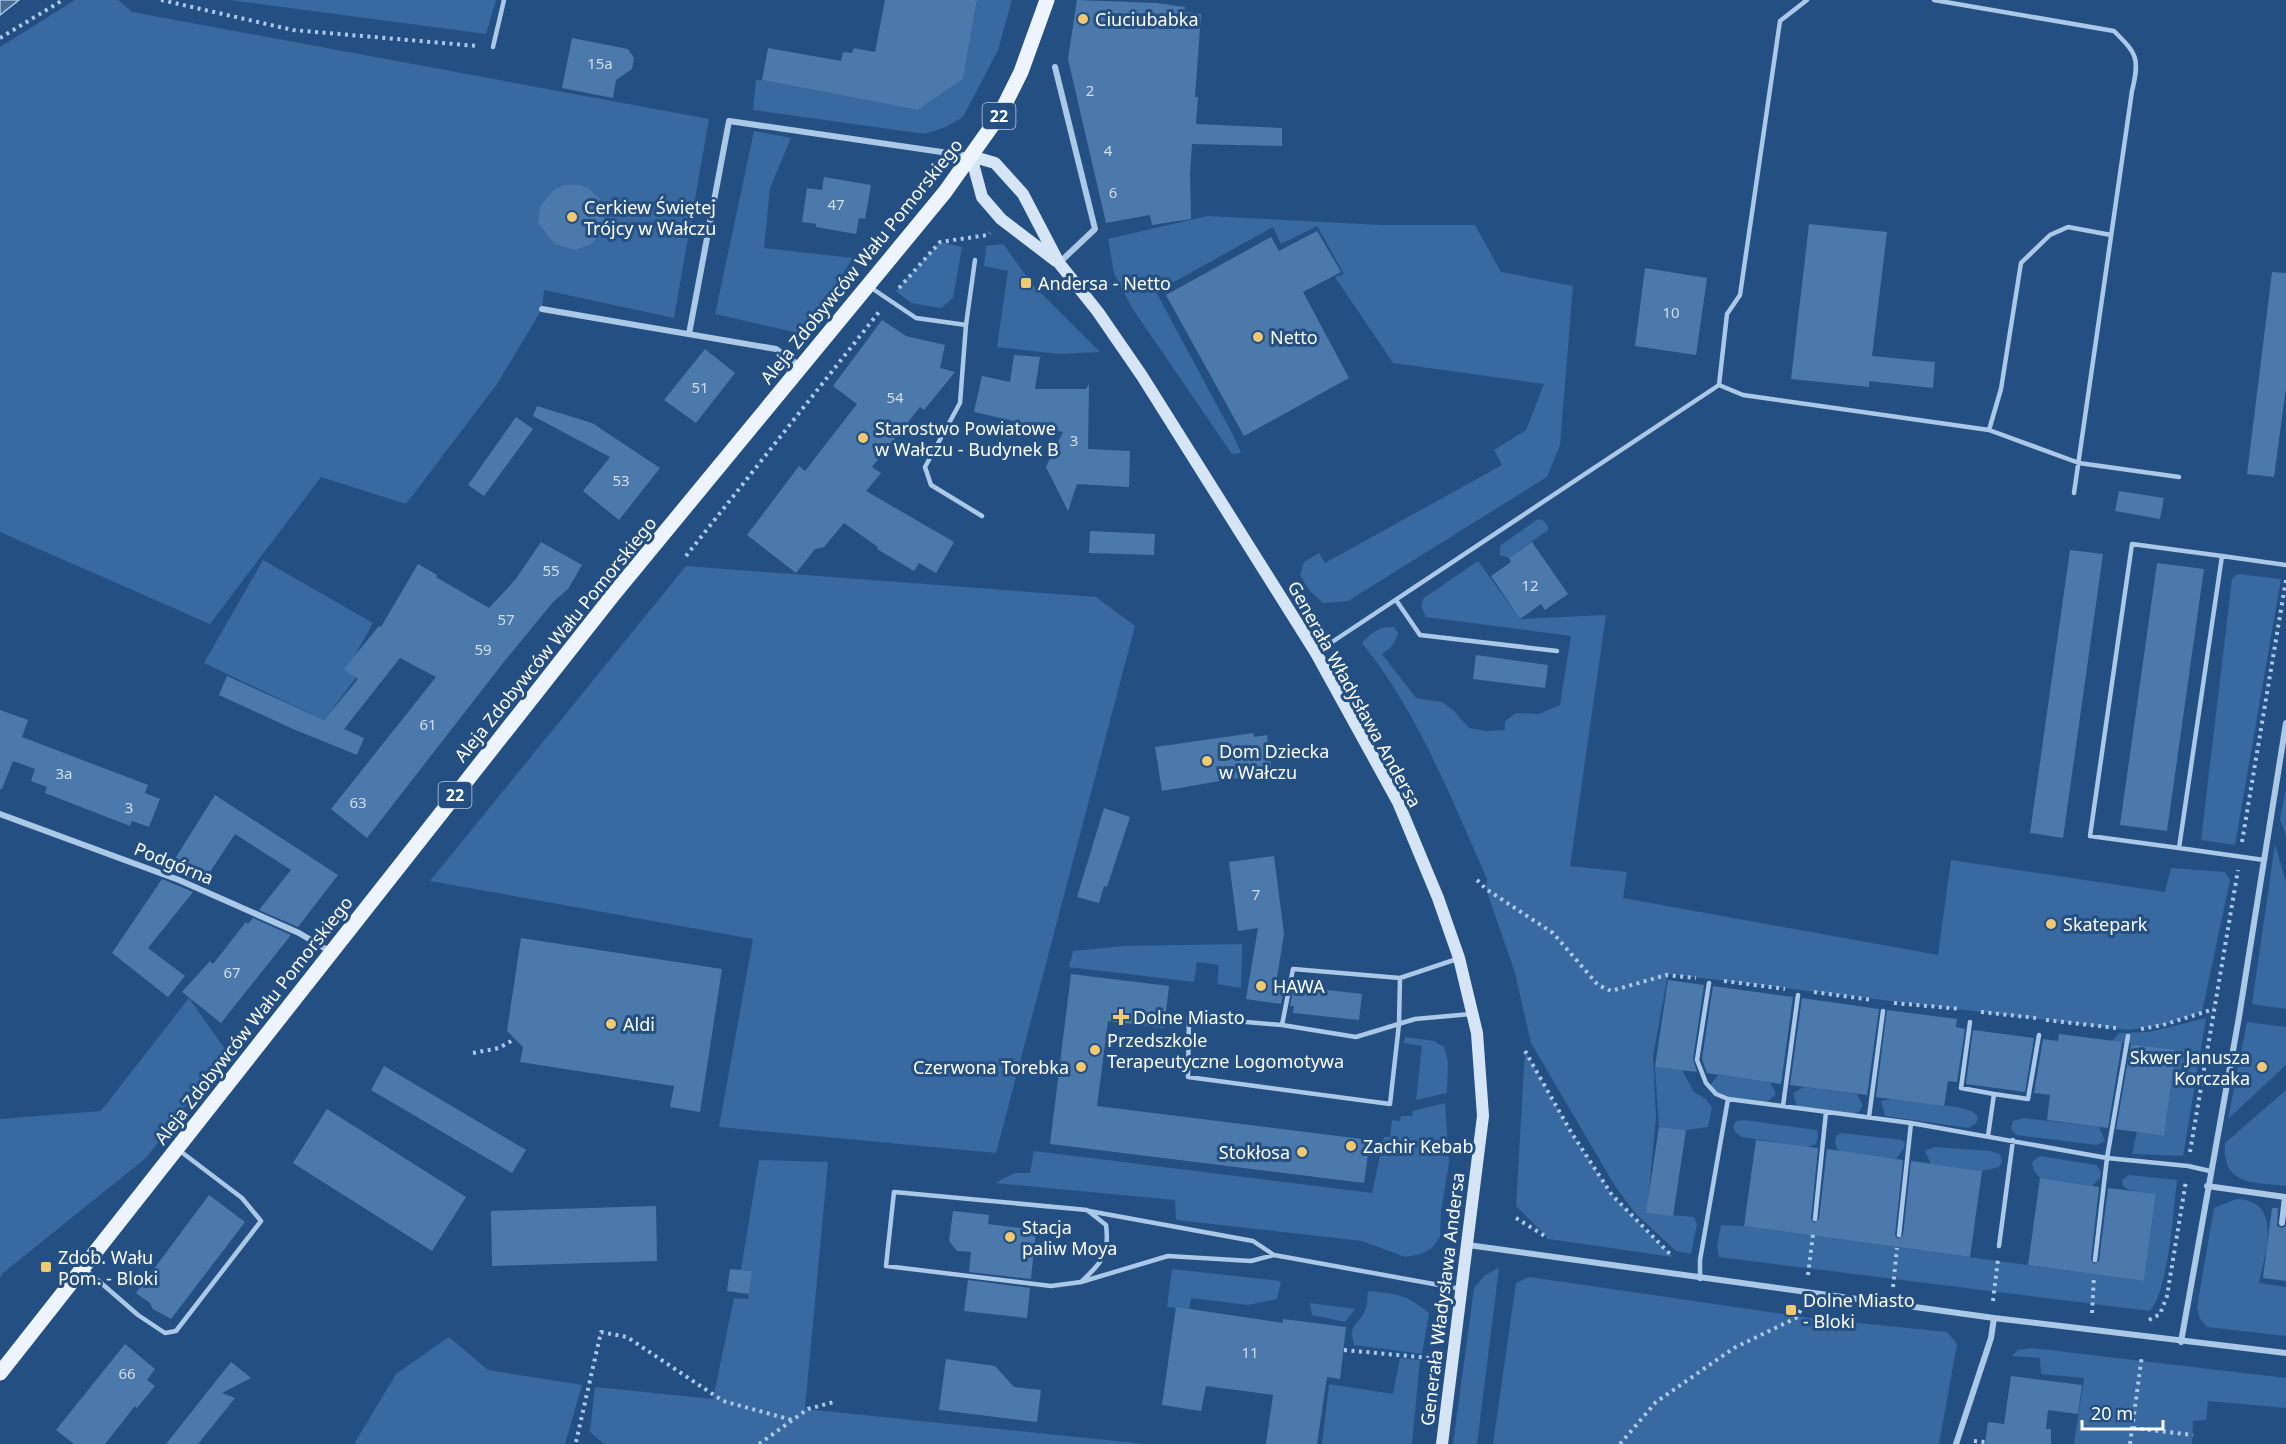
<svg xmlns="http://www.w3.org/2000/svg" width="2286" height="1444" viewBox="0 0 2286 1444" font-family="'Noto Sans',sans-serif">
<rect width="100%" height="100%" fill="#244f83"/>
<path fill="#3869a0" d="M75 0H118L132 12 709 119 674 318 544 290 542 309 497 384 406 504 321 477 210 624 0 532V47Z
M230 0H496L486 34Z
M977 0H1012L998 50 963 117 946 127 925 134 753 110 756 80H762L918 110 963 79Z
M754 131 791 138 770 188 764 248 853 258 803 334 715 314Z
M1207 216 1382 225H1475L1501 272 1573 286 1560 445 1547 477 1348 601 1323 603 1309 590 1300 575 1304 562 1319 553 1325 563 1502 465 1494 450 1526 430 1544 384 1393 363 1335 277 1344 274 1317 226 1281 244 1273 227 1156 292 1234 437 1241 453 1232 454 1132 308 1114 273 1108 239Z
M940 242 962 247 953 298 941 308 911 303 896 291Z
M1003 244 1033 285 1100 352 1059 354 997 347 1008 271 984 266 986 246Z
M1538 519 1544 521 1548 526V530L1509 558 1500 555V546Z
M263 560 373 623 354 657 367 663 324 720 204 663Z
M1478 561 1520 619 1606 615 1570 866 1627 872 1623 898 1938 955 1951 860 2165 892 2171 868 2225 872 2230 880 2202 1012 2163 1025 2129 1030 1668 974 1653 1056 1656 1117 1647 1213 1694 1217 1697 1224 1691 1254 1676 1251 1635 1213 1615 1186 1531 1043 1515 973 1486 889 1487 879C1451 798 1418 712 1362 643 1372 632 1379 626 1394 627L1398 633C1395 644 1391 648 1382 654L1416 698 1442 702 1453 710 1469 728 1486 731 1505 730V721L1516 713 1539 714 1560 705 1571 636 1426 617 1421 606 1424 598Z
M686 566 1096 597 1135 626 996 1153 719 1127 753 939 430 881Z
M2238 574 2281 579 2235 845 2201 840 2232 579Z
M2286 788V836L2280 819Z
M2275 844 2286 883V1009L2252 1004Z
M1242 944 1241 988 1217 984 1219 965 1197 962 1194 982 1069 967 1073 951 1124 946Z
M189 998 227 1052 146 1158 3 1273 0 1278V1119L101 1111Z
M2206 1018 2183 1156 2132 1154 2137 1132 2164 1136 2176 1050 2112 1041 2119 1033 2150 1032Z
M2247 1022 2286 1027V1065L2228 1119Z
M1405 1037 1434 1041 1444 1047 1448 1062 1447 1093 1416 1100 1422 1046 1404 1043Z
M1525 1051 1571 1132 1612 1195 1673 1257 1549 1239 1516 1206Z
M1655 1067 1682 1070 1694 1092 1706 1099 1712 1107 1708 1127 1686 1130 1659 1127Z
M1718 1075 1770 1082 1776 1094 1765 1104 1728 1099 1709 1087Z
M1804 1087 1857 1094 1863 1106 1859 1112 1847 1115 1797 1108 1793 1093Z
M2286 1090V1186C2253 1182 2222 1186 2225 1143Z
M1892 1099 1957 1107 1972 1111 1978 1117 1976 1123 1969 1128 1885 1116 1881 1101Z
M1445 1103 1449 1162 1441 1212 1440 1237 1432 1248 1421 1254 1405 1257 1362 1241 1176 1220 1175 1200 995 1183 1015 1173H1030L1034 1151 1372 1193 1384 1137H1390L1392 1120 1400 1121 1401 1116H1412L1413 1111Z
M2024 1118 2099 1127 2105 1141 2097 1145 2016 1135 2011 1129 2013 1121Z
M1744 1120 1817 1130 1818 1137 1816 1144 1808 1147 1742 1137 1736 1133 1733 1127 1736 1121Z
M1841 1133 1902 1140 1905 1143 1904 1148 1896 1159 1843 1152 1837 1149 1835 1143 1836 1136Z
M1935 1147 1990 1151 2000 1154 2002 1162 1999 1167 1982 1171 1931 1164 1925 1151Z
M2040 1156 2096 1165 2101 1171 2100 1178 2092 1186 2040 1178 2034 1171 2032 1162Z
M759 1160 828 1162 805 1409 1145 1444H604L590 1432 595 1387 713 1399 734 1298 748 1299 751 1271 741 1270Z
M2129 1175 2177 1180C2173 1213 2169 1287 2150 1311L1719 1257 1717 1246 1721 1225 1744 1226 2144 1281 2156 1195 2129 1190 2123 1186 2122 1180Z
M2236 1199C2284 1200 2265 1254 2259 1283L2286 1287V1336L2207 1327 2200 1319 2197 1307 2214 1208Z
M1499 1268 1477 1444H1453L1474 1288 1485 1275Z
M1172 1269 1281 1281 1277 1299 1248 1305 1191 1298 1189 1309 1167 1307Z
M1529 1277 1810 1318 1947 1332 1957 1344 1939 1444H1493L1516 1283Z
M1368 1291C1397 1294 1406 1294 1429 1313L1422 1354 1354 1345C1348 1323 1358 1327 1365 1310 1368 1305 1367 1296 1368 1291Z
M1310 1303 1355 1309 1345 1322 1312 1315Z
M449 1337 488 1370 582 1385 565 1444H354L396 1374Z
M2032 1348 2286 1378V1408L2208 1401 2206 1420 2193 1421 2192 1444H2074L2084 1378 2041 1374 2040 1358 2012 1356 2018 1350Z
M1400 1358 1420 1360 1412 1444H1322L1329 1384 1393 1394Z"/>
<path fill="#4b6a8f" stroke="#a0c3e8" stroke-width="1.5" d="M0 0H19L0 15Z"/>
<path fill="#4c79ab" d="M885 0H977L963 79 918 110 762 80 768 48 841 61 843 52 852 53 854 48 875 52Z
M1077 0 1156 3 1185 7 1184 12 1201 14 1195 97H1198L1196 124 1282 128V146L1192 144 1190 173 1191 219 1152 225 1150 215 1106 223 1068 59Z
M572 38 628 49 634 58 632 69 616 80 613 98 562 88Z
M824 177 871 185 865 219 859 218 856 234 816 227V224L802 222 807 188 822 190Z
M565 185H580L589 189 599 198 604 213V222L600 235 591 244 575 250 555 244 538 223 540 206 554 190Z
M1809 224 1887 232 1872 356 1935 362 1933 388 1869 381V387L1791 379Z
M1317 231 1341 272 1303 292 1349 378 1244 436 1166 295 1271 237 1279 251Z
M1645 268 1707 278 1696 355 1635 346Z
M2272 272 2286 273V388L2274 477 2247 474Z
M882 320 906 336 945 345 940 368 955 372 924 410 920 407 872 467 881 473 866 491 954 542 936 573 919 563 914 571 877 549 878 547 844 523 824 547 815 549 796 573 747 535 799 466 805 471 857 404 833 386Z
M705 349 735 373 696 423 664 400Z
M1014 355 1040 357 1035 389H1086L1089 384 1088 449 1130 451 1129 487 1077 484 1068 511 1046 467 1063 432 974 412 982 376 1010 382Z
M537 406 592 423 660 468 619 520 583 491 610 457 533 416Z
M516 417 533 429 484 496 468 485Z
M2119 491 2164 498 2160 519 2115 511Z
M1090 531 1155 534 1154 555 1089 553Z
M541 542 582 565 568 589 553 602 503 663 367 838 331 809 436 677 400 658 344 729 364 738 357 755 293 729 219 695 227 676 324 720 358 679 344 669 379 626 381 627 418 564 437 575 436 577 489 608 515 580Z
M1532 542 1568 594 1545 610 1541 604 1520 619 1491 576 1511 562 1509 558Z
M2070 550 2103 554 2063 838 2030 833Z
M2157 563 2204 569 2167 831 2120 825Z
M1476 655 1548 665 1545 688 1473 679Z
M0 710 28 720 22 737 148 785 145 793 160 799 149 827 132 821 130 826 45 793 47 787 31 781 35 769 13 761 2 789H0Z
M1253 733 1254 737 1267 735 1272 772 1162 791 1155 747Z
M215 795 338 875 298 927 259 910 291 870 235 834 204 881 202 880 199 883 168 870Z
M1104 808 1130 817 1107 887 1104 886 1099 903 1077 897Z
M1274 856 1284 934 1276 984 1285 985 1281 1004 1246 999 1258 928 1238 931 1229 862Z
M162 879 193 892 148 948 185 976 168 997 112 953Z
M253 918 291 935 221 1023 182 992 210 961 213 964 246 922 248 924Z
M521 938 722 969 700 1112 670 1107 674 1086 520 1062 523 1047 507 1031Z
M1071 974 1169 986 1164 1028 1108 1021 1097 1106 1370 1140 1364 1183 1050 1144Z
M1668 980 1704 985 1693 1059 1697 1072 1655 1067Z
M1294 986 1362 994 1359 1020 1293 1013 1294 1006H1290Z
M1713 986 1793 997 1781 1084 1707 1073 1702 1059Z
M1802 998 1879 1009 1867 1095 1790 1085Z
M1887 1010 1957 1019 1956 1027 1965 1029 1957 1082 1948 1081 1944 1106 1876 1097Z
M1973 1030 2034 1038 2025 1092 1966 1084Z
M2059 1034 2122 1042 2108 1128 2047 1120 2050 1095 2034 1093 2043 1039 2058 1041Z
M2131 1044 2176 1050 2164 1136 2116 1129Z
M384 1066 526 1150 512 1173 371 1090Z
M327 1109 466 1197 432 1251 293 1163Z
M1659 1127 1686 1130 1673 1216 1646 1213Z
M1756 1140 1818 1148 1811 1219 1814 1223 1819 1219 1827 1149 1903 1160 1895 1235 1898 1239 1903 1235 1911 1161 1982 1171 1970 1257 1744 1226Z
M2040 1178 2099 1187 2091 1259 2094 1264 2099 1261 2108 1188 2156 1194 2144 1281 2028 1265Z
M209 1195 245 1222 171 1319 153 1309 150 1303 136 1293Z
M656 1206 657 1261 492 1266 491 1211Z
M2272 1208H2278L2277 1226 2282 1228 2286 1226V1281L2263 1278Z
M953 1211 989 1215 988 1224 1036 1230 1031 1279 969 1272 971 1252 957 1251 949 1241Z
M730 1269 752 1271 749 1294 727 1291Z
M968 1280 1030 1288 1027 1318 964 1311Z
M1176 1307 1283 1323V1319L1346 1327 1340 1379 1327 1377 1317 1444H1266L1273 1395 1206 1386 1201 1411 1162 1405Z
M125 1344 155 1369 147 1380 155 1386 137 1408 135 1406 105 1444H74L56 1430Z
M946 1359 995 1366 1014 1387 1041 1390 1037 1422 939 1410Z
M231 1362 251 1378 222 1393 235 1398 198 1444H166Z
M2011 1376 2082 1385 2078 1414 2048 1410 2046 1429H2051V1444H1985L1988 1422 2004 1424Z"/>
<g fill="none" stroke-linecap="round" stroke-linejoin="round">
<path stroke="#acc8e7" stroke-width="4" stroke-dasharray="3 4.5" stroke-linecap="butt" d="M161 0 293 30 477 46
M0 38 63 0
M899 288 940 242 988 235 990 233
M686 556 879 312
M2242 842 2286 580
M1477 880 1486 889 1553 933 1598 985 1611 991 1666 975 1696 978
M1724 981 1785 989
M1814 992 1872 1000
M1894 1003 1961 1009
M1981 1012 2036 1018
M2046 1020 2116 1028
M2141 1029 2163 1025 2214 1009
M1525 1051 1571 1132 1612 1195 1672 1256
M473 1053 499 1048 515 1039
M2190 1152 2238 870
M1516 1218 1548 1238
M1808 1275 1813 1234
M1893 1287 1897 1248
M1993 1301 1998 1259
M2092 1313 2094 1276
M2149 1320 2160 1314 2167 1296 2186 1181
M1344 1350 1430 1358
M2133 1428 2193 1435
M1974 1441 1985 1442
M576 1442 601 1332 627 1337 723 1401 792 1420
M759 1444 808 1409 834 1402
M1620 1444 1656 1402 1734 1348 1796 1318 1802 1308
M2130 1444 2142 1355"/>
<path stroke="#acc8e7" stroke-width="4.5" d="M1934 0 2114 31C2137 54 2140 58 2132 91L2074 493
M493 47 504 0
M975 260 966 325 960 403 925 467 931 485 982 516
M870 287 916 318 966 325
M1719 385 1743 395 1989 430 2079 463 2179 477
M1989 430 2001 389 2021 263 2050 235 2068 227 2111 235
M1396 600 1420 635 1557 651
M1317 652 1719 385 1727 314 1740 295 1780 21 1807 0
M2179 848 2090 836 2132 544 2222 556
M2264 860 2179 848 2222 556 2286 565
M1400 978 1399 1024 1390 1104 1188 1077 1189 1017 1282 1025 1356 1037 1415 1019 1471 1014
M1709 983 1697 1060 1706 1083 1716 1094 1728 1099
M1970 1022 1961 1088 1994 1094 1988 1136
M1282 1025 1293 969 1400 978 1457 959
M1994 1094 2028 1099 2039 1035
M1783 1106 1798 995
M1869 1117 1883 1011
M1089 1211 1253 1241 1274 1255 1461 1289
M1815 1219 1826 1112
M1899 1235 1911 1123
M1999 1246 2013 1140
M2095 1260 2107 1158 2128 1036
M85 1269 138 1315 165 1333 176 1331 261 1221 242 1198 180 1151
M1700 1279V1260L1728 1099 1911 1123 2107 1158 2188 1166 2210 1171
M1081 1282C1101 1263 1110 1255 1106 1225L1087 1210 894 1192 886 1266 1051 1286 1081 1282 1168 1256 1251 1261 1274 1255"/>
<path stroke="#acc8e7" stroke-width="6" d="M1055 67 1095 229 1059 263
M542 309 776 349 800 366
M689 334 729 121 969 156
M0 814 179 880 299 933 331 952
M2207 1186 2285 1197 2282 1223
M1468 1245 1994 1318 2286 1353
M2181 1342 2239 1017 2286 723
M1956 1444 1991 1338 1994 1318"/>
<path stroke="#d6e5f6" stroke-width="12" d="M971 156 995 163 1023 194 1059 263 1098 312 1142 376 1316 653 1398 802 1438 898 1459 958 1477 1033 1483 1116 1442 1444
M971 156 982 197 1001 219 1056 261"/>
<path stroke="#eef4fd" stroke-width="15" d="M0 1373 613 595 945 192 999 116 1021 72 1047 0"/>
</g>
<g fill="#f2c970" stroke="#244f83" stroke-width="2">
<circle cx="1083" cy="19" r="6"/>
<circle cx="572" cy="217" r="6"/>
<rect x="1020" y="277" width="12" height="12" rx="3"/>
<circle cx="1258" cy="337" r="6"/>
<circle cx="863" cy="438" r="6"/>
<circle cx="1207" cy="761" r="6"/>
<circle cx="2051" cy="924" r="6"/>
<circle cx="1261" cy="986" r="6"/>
<path d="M1118 1008h6v6h6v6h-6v6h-6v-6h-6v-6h6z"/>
<circle cx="611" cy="1024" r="6"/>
<circle cx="1095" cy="1050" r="6"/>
<circle cx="1081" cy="1067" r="6"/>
<circle cx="2262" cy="1067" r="6"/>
<circle cx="1351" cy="1146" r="6"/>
<circle cx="1302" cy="1152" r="6"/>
<circle cx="1010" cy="1237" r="6"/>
<rect x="40" y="1261" width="12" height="12" rx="3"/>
<rect x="1785" y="1304" width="12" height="12" rx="3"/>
</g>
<g text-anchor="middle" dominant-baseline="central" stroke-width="6" stroke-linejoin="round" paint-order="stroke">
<g font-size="15" fill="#d2deea">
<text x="600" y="63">15a</text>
<text x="1090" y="90">2</text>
<text x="1108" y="150">4</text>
<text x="1113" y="192">6</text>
<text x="836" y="204">47</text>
<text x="1671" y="312">10</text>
<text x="700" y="387">51</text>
<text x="895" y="397">54</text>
<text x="1074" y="440">3</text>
<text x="621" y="480">53</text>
<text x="551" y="570">55</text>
<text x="1530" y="585">12</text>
<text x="506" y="619">57</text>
<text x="483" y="649">59</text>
<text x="428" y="724">61</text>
<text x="64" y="773">3a</text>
<text x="358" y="802">63</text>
<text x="129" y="807">3</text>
<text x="1256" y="894">7</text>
<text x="232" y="972">67</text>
<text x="1250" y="1352">11</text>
<text x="127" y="1373">66</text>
</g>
<g fill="#244f83" stroke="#bdcada" stroke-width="1.5">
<rect x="982.5" y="103" width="33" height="26" rx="4.5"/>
<rect x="438.5" y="782" width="33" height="26" rx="4.5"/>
</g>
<g font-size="16" font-weight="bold" fill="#fff">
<text x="999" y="116">22</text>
<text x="455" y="795">22</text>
</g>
<g font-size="18" fill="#fff" stroke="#244f83" text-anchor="start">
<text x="1095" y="19">Ciuciubabka</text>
<text x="584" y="207">Cerkiew Świętej<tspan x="584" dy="21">Trójcy w Wałczu</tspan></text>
<text x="1038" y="283">Andersa - Netto</text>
<text x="1270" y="337">Netto</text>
<text x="875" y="428">Starostwo Powiatowe<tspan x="875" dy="21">w Wałczu - Budynek B</tspan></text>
<text x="1219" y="751">Dom Dziecka<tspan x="1219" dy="21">w Wałczu</tspan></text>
<text x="2063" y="924">Skatepark</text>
<text x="1273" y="986">HAWA</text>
<text x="1133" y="1017">Dolne Miasto</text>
<text x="623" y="1024">Aldi</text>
<text x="1107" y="1040">Przedszkole<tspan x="1107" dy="21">Terapeutyczne Logomotywa</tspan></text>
<text x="2250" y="1057" text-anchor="end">Skwer Janusza<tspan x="2250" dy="21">Korczaka</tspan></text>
<text x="1069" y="1067" text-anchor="end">Czerwona Torebka</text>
<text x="1363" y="1146">Zachir Kebab</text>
<text x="1290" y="1152" text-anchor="end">Stokłosa</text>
<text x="1022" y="1227">Stacja<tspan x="1022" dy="21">paliw Moya</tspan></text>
<text x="58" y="1257">Zdob. Wału<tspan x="58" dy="21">Pom. - Bloki</tspan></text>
<text x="1803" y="1300">Dolne Miasto<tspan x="1803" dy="21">- Bloki</tspan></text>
</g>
<g font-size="18" fill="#fff" stroke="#244f83">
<text transform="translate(861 261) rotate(-51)">Aleja Zdobywców Wału Pomorskiego</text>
<text transform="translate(555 639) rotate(-51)">Aleja Zdobywców Wału Pomorskiego</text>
<text transform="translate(1355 694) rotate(61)">Generała Władysława Andersa</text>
<text transform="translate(174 863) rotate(22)">Podgórna</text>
<text transform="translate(253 1020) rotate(-52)">Aleja Zdobywców Wału Pomorskiego</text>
<text transform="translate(1442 1299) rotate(-83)">Generała Władysława Andersa</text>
</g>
</g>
<path d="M2082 1420v9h81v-9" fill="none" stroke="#ffffff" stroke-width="3"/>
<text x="2091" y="1420" font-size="18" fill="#ffffff" stroke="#244f83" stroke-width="4.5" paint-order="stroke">20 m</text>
</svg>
